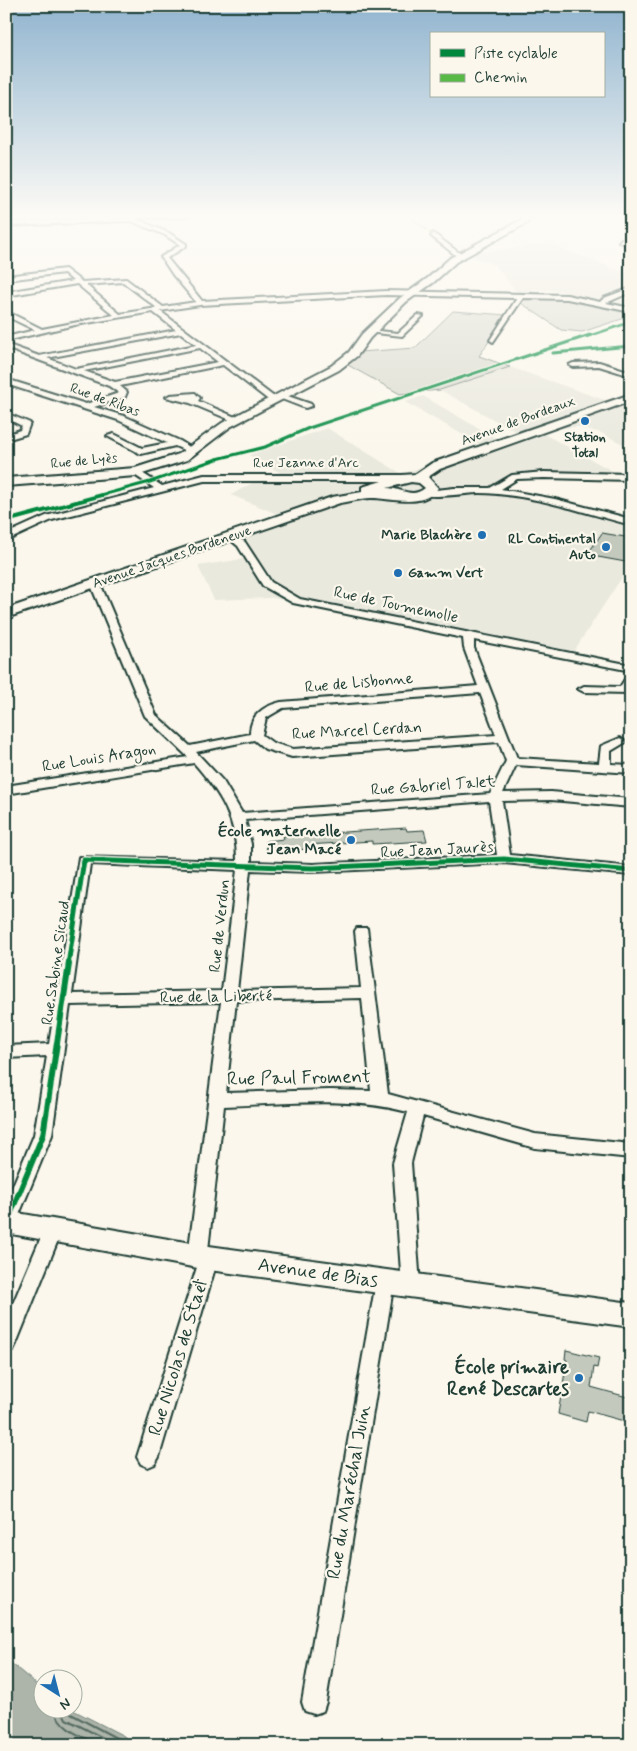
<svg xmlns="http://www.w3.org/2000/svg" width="637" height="1751" viewBox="0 0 637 1751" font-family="Mynerve,sans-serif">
<rect width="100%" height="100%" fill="#fbf7ec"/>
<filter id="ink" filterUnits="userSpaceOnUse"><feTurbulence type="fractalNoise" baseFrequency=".02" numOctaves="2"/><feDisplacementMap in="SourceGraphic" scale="10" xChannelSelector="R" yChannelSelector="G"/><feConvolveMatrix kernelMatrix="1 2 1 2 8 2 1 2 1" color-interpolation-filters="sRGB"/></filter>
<g filter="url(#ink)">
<path fill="#eae9de" d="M549 244 631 275V309L568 296 561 291 533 289 534 295H519L495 265 466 254Z
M510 367 619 405 631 401V442L623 444 601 433 579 427 555 428 542 433 620 475 565 473 514 475 488 488 536 497 631 525V575L624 574 574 651 272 598 214 600 198 566 256 557 245 536 292 520 231 495 259 479H291L249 455 327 428 402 474 481 445 405 402 423 396 497 439 517 432 440 390Z"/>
<path fill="#dbdcd1" stroke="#7d8c82" d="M521 298H561L631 312V316L582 332 561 330 521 303Z
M453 311 507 315 479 356 510 367 440 390 400 394 346 364 359 352 415 348Z"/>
<path fill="#adb4aa" stroke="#74847b" d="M6 1659 42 1689V1708L71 1709 124 1736 132 1745H6Z"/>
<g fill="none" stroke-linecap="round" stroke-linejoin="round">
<path stroke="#586d63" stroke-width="2" d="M54 1708C60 1730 81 1736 100 1745
M61 1708 66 1719 117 1745
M67 1708 71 1714 120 1740 125 1745"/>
</g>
<path fill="#c4c9be" stroke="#1f3d34" d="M602 533 631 538V563L587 555Z
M406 828 407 831 424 830 427 841 372 844V841L307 845 308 849 267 852 266 841 284 839 283 836Z
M566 1350 599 1358 597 1368 594 1367 591 1387 631 1398V1423L588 1411 586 1422 558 1414 567 1360 565 1359Z"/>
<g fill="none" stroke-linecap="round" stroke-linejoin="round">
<defs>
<path id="street" d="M134 218 169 233 186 244V246L167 258 202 301 386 291 567 295 600 302 604 298 631 288V292L606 303 631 308V312L567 299 523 298 493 342 490 340 517 298 386 295 200 305 160 311 278 400 271 402 223 365 120 386 127 392 125 397 94 407 124 416 180 441 196 451 192 454 175 446 141 454 107 436 114 434 142 448 167 443 118 420 6 384V379L86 404 119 393 109 386 6 348V344L39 356 176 330 153 312 75 325 6 341V337L35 330 6 316V311L42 329 114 315 77 284 6 296V292L73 281 64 273 6 280V276L65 269 82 282 126 279 163 307 196 302 173 275 161 257 180 245 165 235 131 221 6 226V222ZM123 282 157 308 120 314 86 285ZM181 333 196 345 76 369 47 358ZM200 348 218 362 115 382 84 371Z
M433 233 462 255V257H458L431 236Z
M621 239 631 241V245L619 242Z
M418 315 423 316 402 336 367 332 370 330 398 333Z
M599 362 631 372V376L599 366 573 367 569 365 573 363Z
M195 393 200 398 198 401 240 419 233 421 190 403 166 397 170 395Z
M282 394 311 404 312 406 305 408 279 398 278 396Z
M6 413 30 423 26 434 6 440V435L20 430 22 426 6 418Z
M136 469 162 486 204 475H404L408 478 404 481H204L52 520 6 541V534L46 516 154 488 133 474V470Z
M544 472 631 474V480L544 478 517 479 501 489 555 499 631 519V525C581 512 532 494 479 493 468 493 429 499 423 494L427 491 454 488H490L512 475Z
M232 534 245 542 271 582 300 599 631 665V671L474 640V648L517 758 599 763 601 746 620 738 626 742 611 751V764L631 765V773L516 765 503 793 551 792 631 799V807L551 800 502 801 510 855 631 867V875L504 863 313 872 250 870 237 991 361 988 355 931 357 928H367L388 1094 535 1134 631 1144V1158L535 1148 423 1116 411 1163 420 1285 418 1291 411 1293 404 1291 402 1285 393 1163 408 1112C349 1096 285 1104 224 1106L208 1250 216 1252 218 1258 159 1457 155 1464 148 1467 141 1464 137 1457 198 1264 190 1262 188 1256 221 1002 70 1005 52 1135 16 1222 13 1227 7 1230 6 1202 34 1135 47 1056 6 1058V1046L49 1044 79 857 237 861C237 819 221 794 194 763L6 794V786L188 757 145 716 90 583 95 580 100 583 156 715 190 746 250 734C250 715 264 706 281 702L478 686 464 648 463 638 293 603 263 586 238 546 227 537ZM480 693 496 735 293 749 273 743 262 735 266 718 283 708ZM254 740 265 749 292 757 499 742 506 761 490 794 242 813 223 781 196 752ZM489 801 497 855 313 864 251 862V844L245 820ZM90 864 237 870 222 991 72 994ZM362 998 371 1091 330 1090 226 1093 236 1001Z
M631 675V688L627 693 584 692 578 689 584 686 620 687 627 676Z
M53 1222 59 1225 62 1230 16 1344 13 1350 6 1353V1320L44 1230 47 1225Z
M385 1274 392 1276 394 1282 326 1702 323 1711 314 1714 305 1711 302 1702 376 1282 378 1276Z"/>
<path id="secondary" d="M523 214H531L527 223 456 262 434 282 406 302 370 338 357 356 339 370 230 427 187 460 136 476 6 486V478L135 468 179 454 222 423 331 366 349 352 362 334 400 298 428 278 450 258 521 220Z
M631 394V401L440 469 428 477 438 488C423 509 393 498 371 498 361 498 350 502 340 503L6 618V609L332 497 362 492V487L402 475 416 474 432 463ZM411 482 419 483 425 488C412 499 401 488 387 488Z
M6 1211 209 1246 631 1303V1327L209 1270 6 1233Z"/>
<path id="primary" d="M86 214H192L188 217 6 221V215Z"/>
</defs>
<use href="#street" stroke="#1f3d34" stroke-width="4"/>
<use href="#secondary" stroke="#1f3d34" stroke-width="4"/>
<use href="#primary" stroke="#1f3d34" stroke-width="4"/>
<use href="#street" fill="#fbf7ec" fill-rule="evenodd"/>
<use href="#secondary" fill="#fbf7ec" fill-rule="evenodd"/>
<use href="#primary" fill="#fbf7ec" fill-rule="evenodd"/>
<path stroke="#58b947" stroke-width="2" stroke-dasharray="3 2" stroke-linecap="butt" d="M410 214 415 221 433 235"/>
<defs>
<path id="cycleway-far4" d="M586 337 631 322"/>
<path id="cycleway-far3" d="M553 353 631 346
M102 495 150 482 217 459 265 447 309 428 590 335"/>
<path id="cycleway-far2" d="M6 521 106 494"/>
<path id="cycleway-far1" d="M68 965 84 860 313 868 504 859 631 871"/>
<path id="cycleway" d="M7 1222 43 1135 69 964"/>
</defs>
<use href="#cycleway-far4" stroke="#fbf7ec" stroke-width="4"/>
<use href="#cycleway-far3" stroke="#fbf7ec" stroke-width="5"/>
<use href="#cycleway-far2" stroke="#fbf7ec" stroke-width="6"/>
<use href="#cycleway-far1" stroke="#fbf7ec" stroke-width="8"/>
<use href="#cycleway" stroke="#fbf7ec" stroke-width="9"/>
<use href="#cycleway-far4" stroke="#00873e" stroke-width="2.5"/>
<use href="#cycleway-far3" stroke="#00873e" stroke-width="3"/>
<use href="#cycleway-far2" stroke="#00873e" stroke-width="4"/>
<use href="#cycleway-far1" stroke="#00873e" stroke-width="5"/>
<use href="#cycleway" stroke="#00873e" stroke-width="6"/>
</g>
</g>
<linearGradient id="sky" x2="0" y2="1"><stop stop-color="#90b4cf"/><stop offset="0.47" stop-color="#fdfbf6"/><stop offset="1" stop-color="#fdfbf6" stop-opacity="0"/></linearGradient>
<rect width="637" height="459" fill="url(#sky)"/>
<g fill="#1f6fb2" stroke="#fbf7ec" stroke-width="2">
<circle cx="585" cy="421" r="5"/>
<circle cx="482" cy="535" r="5"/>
<circle cx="606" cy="547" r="5"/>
<circle cx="398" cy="573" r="5"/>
<circle cx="351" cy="840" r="5"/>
<circle cx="579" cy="1378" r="5"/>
</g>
<g text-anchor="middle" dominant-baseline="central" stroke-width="4.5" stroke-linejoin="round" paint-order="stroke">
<g font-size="14" fill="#1f3d34" stroke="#fbf7ec">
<text transform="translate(105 400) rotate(20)">Rue de Ribas</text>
<text transform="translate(518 421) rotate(-20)">Avenue de Bordeaux</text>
<text transform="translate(84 461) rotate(-5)">Rue de Lyès</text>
<text x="306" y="463">Rue Jeanne d'Arc</text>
<text transform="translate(172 557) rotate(-19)">Avenue Jacques Bordeneuve</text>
</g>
<g font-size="14" font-weight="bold" fill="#1f3d34" stroke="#fbf7ec" text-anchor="end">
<text x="585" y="437" text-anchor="middle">Station<tspan x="585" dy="16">Total</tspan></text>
<text x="472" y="535">Marie Blachère</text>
<text x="596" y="539">RL Continental<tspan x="596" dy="16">Auto</tspan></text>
<text x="408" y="573" text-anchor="start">Gamm Vert</text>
</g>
<g font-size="16" fill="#1f3d34" stroke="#fbf7ec">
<text transform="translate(396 605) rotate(12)">Rue de Toumemolle</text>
<text transform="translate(359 683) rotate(-5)">Rue de Lisbonne</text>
<text transform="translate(357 731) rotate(-3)">Rue Marcel Cerdan</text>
<text transform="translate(99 758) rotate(-9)">Rue Louis Aragon</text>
<text transform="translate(433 786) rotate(-4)">Rue Gabriel Talet</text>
<text transform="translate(437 850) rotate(-3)">Rue Jean Jaurès</text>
<text transform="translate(220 926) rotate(-84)">Rue de Verdun</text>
<text transform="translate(56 963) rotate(-82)">Rue Sabine Sicaud</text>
<text transform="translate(216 997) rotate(-1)">Rue de la Liberté</text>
</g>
<g font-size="16" font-weight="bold" fill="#1f3d34" stroke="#fbf7ec" text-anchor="end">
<text x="341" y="831">École maternelle<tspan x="341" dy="18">Jean Macé</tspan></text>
</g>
<g font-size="19" fill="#1f3d34" stroke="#fbf7ec">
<text transform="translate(299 1078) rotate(-1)">Rue Paul Froment</text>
<text transform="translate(318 1273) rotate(8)">Avenue de Bias</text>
<text transform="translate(178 1358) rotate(-73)">Rue Nicolas de Staël</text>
<text transform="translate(349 1492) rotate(-80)">Rue du Maréchal Juin</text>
</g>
<g font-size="19" font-weight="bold" fill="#1f3d34" stroke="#fbf7ec" text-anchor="end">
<text x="569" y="1367">École primaire<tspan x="569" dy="22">René Descartes</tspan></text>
</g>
</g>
<rect width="637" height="1751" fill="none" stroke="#fbf7ec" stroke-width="25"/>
<rect x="12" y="12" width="612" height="1726" fill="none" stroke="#1f3d34" stroke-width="2" filter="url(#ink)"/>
<rect x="430" y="32" width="175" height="65" fill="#fbf7ec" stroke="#a3ada2"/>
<rect x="440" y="49" width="25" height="8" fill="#00873e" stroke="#a3ada2"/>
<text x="474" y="58" font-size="15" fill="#1f3d34">Piste cyclable</text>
<rect x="440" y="74" width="25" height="8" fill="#58b947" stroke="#a3ada2"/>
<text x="474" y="82" font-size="15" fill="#1f3d34">Chemin</text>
<g transform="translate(58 1694) rotate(144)"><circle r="24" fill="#fbf7ec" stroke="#a3ada2"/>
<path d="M0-4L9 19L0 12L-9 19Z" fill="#1f6fb2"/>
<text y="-8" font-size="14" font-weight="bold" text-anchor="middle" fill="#1f3d34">N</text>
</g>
</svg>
